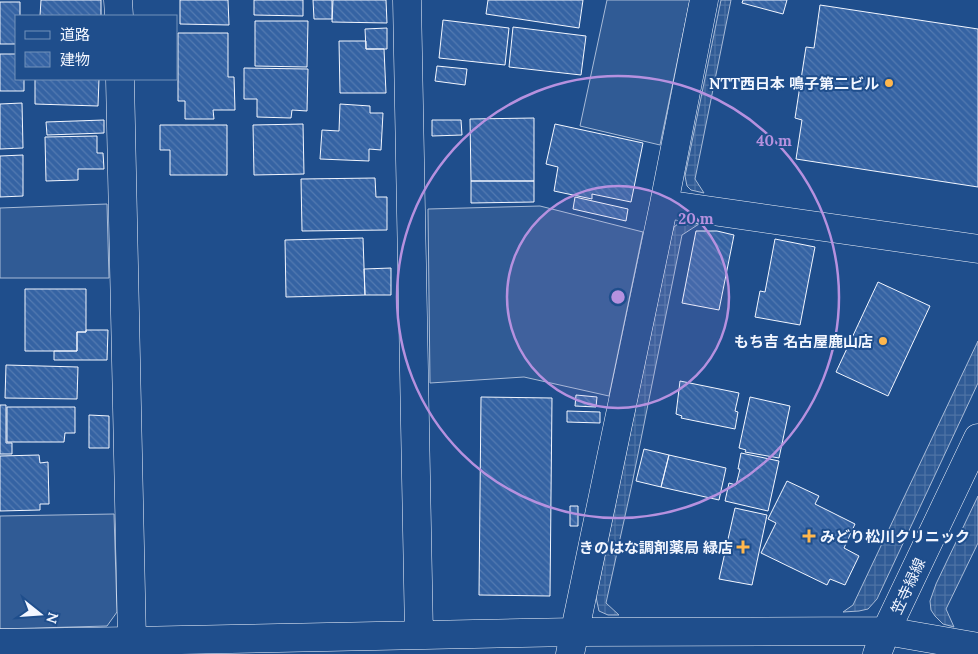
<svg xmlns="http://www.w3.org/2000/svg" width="978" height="654" viewBox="0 0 978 654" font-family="Lora,'Noto Sans JP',serif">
<defs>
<pattern id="plaza-grid" width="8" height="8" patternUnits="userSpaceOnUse" patternTransform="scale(1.25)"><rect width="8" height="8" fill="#305b95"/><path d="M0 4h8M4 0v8" fill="none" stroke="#4e73a5"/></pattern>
<pattern id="building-back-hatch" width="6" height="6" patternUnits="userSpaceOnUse" patternTransform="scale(1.25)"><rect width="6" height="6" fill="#3563a3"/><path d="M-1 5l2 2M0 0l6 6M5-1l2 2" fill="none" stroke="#537ab1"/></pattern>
</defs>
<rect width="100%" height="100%" fill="#1f4e8c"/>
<path fill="#305b95" stroke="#a8bbd7" d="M607 0H690L660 145 580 126Z
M107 204 109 278H0V208Z
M540 206 643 232 609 396 524 377 430 383 428 209Z
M114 514 117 612 107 626 0 629V516Z"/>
<path fill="url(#plaza-grid)" stroke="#a8bbd7" d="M721 0H731L695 179 704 193 691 190 687 186 685 176Z
M689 222 699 224 682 235 632 484 606 603 619 615H608L599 611 596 597 671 237 674 227 679 223Z
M978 341V383L877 599 868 609 859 611 843 612 853 605Z
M978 496V543L946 609 954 627 943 624 935 616 931 610 930 601 936 584Z"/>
<path fill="url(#building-back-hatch)" stroke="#f2f6ff" d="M41 0H101V16H40Z
M180 0H228L229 25 180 24Z
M254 0H303V16L254 15Z
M313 0H332V19H314Z
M333 0H386L387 23 332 22Z
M488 0H583L579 28 486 14Z
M743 0H787L783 14 742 3Z
M0 2H20V16H16V44H0Z
M820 5 978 29V187L796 159 802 120 795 118 806 47 814 48Z
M443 20 509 28 505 65 439 58Z
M255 21H308L307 67 255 66Z
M513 27 586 36 581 75 509 67Z
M387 28V49H366L365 29Z
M178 33H228V77H234L235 110H213L214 119H185V101H178Z
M339 41H366V49H384L386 93H340Z
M0 54H16V79H24V91H0Z
M437 66 467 69 465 85 435 81Z
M244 68 308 69 307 111 292 110 291 118 257 117V99H244Z
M35 79H99L98 106 35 104Z
M22 103 23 148 0 149V104Z
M340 104 370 106V113H383L381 150 369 149V161L320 159 322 130 339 131Z
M534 118V181H471L470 119Z
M104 120V133L47 135 46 122Z
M432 120H461L462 135 432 136Z
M303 124 304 174 254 175 253 125Z
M555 124 643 143 631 202 592 194V199L554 191 558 167 546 164Z
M160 125H227V175H170V150H160Z
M97 136V153H103L104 169H78V180L46 181 45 137Z
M23 155V196L0 197V156Z
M375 178 376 197H387V230L302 231 301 179Z
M471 181H534V202L471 203Z
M575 197 628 209 626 221 573 209Z
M696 231H717L734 235 719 310 682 303Z
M363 238 365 295 286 297 285 240Z
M775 239 815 247 800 325 755 317 760 291 765 292Z
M391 268V295H365L364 269Z
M878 282 930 306 888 396 836 372Z
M25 289H86V332H77V351H25Z
M86 330H108L107 360H54V351H77V332H86Z
M6 365 78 367 77 399 5 398Z
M680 381 739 393 735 411 738 412 735 429 681 418 682 416 676 414Z
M576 395 597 397 596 407 575 406Z
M481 397 552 398 550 596 479 595Z
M750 397 790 406 779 458 745 452 746 450 739 448Z
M0 405H6V443H12V454H0Z
M7 407H75V433H65L64 442H7Z
M567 411 600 412V423L567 422Z
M89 415 109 416V448H89Z
M644 449 669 455 661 487 636 481Z
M741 453 779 461 768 511 725 501 729 483 736 485 740 469H738Z
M39 455 40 463 48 462 49 504H40V510L0 511V456Z
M669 455 726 468 719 500 661 487Z
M787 481 819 496 815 504 855 524 844 548 859 556 845 585 830 579 827 585 761 553 776 523 768 519Z
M570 506H578V526H570Z
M735 508 767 515 752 585 719 579Z"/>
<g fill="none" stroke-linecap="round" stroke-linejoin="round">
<defs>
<path id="minor" d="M118 0 119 16
M407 0 419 635
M120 79 132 641 575 632 886 631 978 647
M664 204 978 249
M0 643 132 641V654
M570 654 664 204 704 0
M877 654 886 631 978 438"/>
</defs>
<use href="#minor" stroke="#f2f6ff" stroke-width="29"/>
<use href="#minor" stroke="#1f4e8c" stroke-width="28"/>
</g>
<circle cx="618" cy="297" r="111" fill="#b691df" fill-opacity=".12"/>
<g fill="none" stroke="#b691df" stroke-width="2.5">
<circle cx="618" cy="297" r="111"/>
<circle cx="618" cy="297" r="221"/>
</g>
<g fill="#ffb74d" stroke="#1f4e8c" stroke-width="2">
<circle cx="889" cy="83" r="5"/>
<circle cx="883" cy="341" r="5"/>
<path d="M806.5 528.5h5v5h5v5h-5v5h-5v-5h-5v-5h5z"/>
<path d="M740.5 539.5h5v5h5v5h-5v5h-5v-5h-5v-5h5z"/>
</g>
<g text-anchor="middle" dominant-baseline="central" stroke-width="4" stroke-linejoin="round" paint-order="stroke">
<g font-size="15" font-weight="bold" fill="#f2f6ff" stroke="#1f4e8c" text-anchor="end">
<text x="879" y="83">NTT西日本 鳴子第二ビル</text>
<text x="873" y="341">もち吉 名古屋鹿山店</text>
<text x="820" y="536" text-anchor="start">みどり松川クリニック</text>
<text x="733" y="547">きのはな調剤薬局 緑店</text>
</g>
<g font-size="15" fill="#f2f6ff" stroke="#1f4e8c">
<text transform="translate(908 586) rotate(-65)">笠寺緑線</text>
</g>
</g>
<circle cx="618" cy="297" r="8" fill="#b691df" stroke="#1f4e8c" stroke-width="2.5"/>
<g font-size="15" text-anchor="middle" font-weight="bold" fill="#b691df" stroke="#1f4e8c" stroke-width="4" stroke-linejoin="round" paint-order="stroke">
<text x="774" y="146">40 m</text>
<text x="696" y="224">20 m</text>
</g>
<rect x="15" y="15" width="162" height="65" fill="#1f4e8c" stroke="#7391ba"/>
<rect x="25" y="31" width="25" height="8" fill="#1f4e8c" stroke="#7391ba"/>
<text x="60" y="40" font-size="15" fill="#f2f6ff">道路</text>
<rect x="25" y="52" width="25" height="15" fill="url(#building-back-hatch)" stroke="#7391ba"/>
<text x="60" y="65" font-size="15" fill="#f2f6ff">建物</text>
<g transform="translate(40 614) rotate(107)" stroke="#1f4e8c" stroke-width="4" paint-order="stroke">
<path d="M0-4L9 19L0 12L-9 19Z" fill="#f2f6ff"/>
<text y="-8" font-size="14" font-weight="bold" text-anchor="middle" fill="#f2f6ff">N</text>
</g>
</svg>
